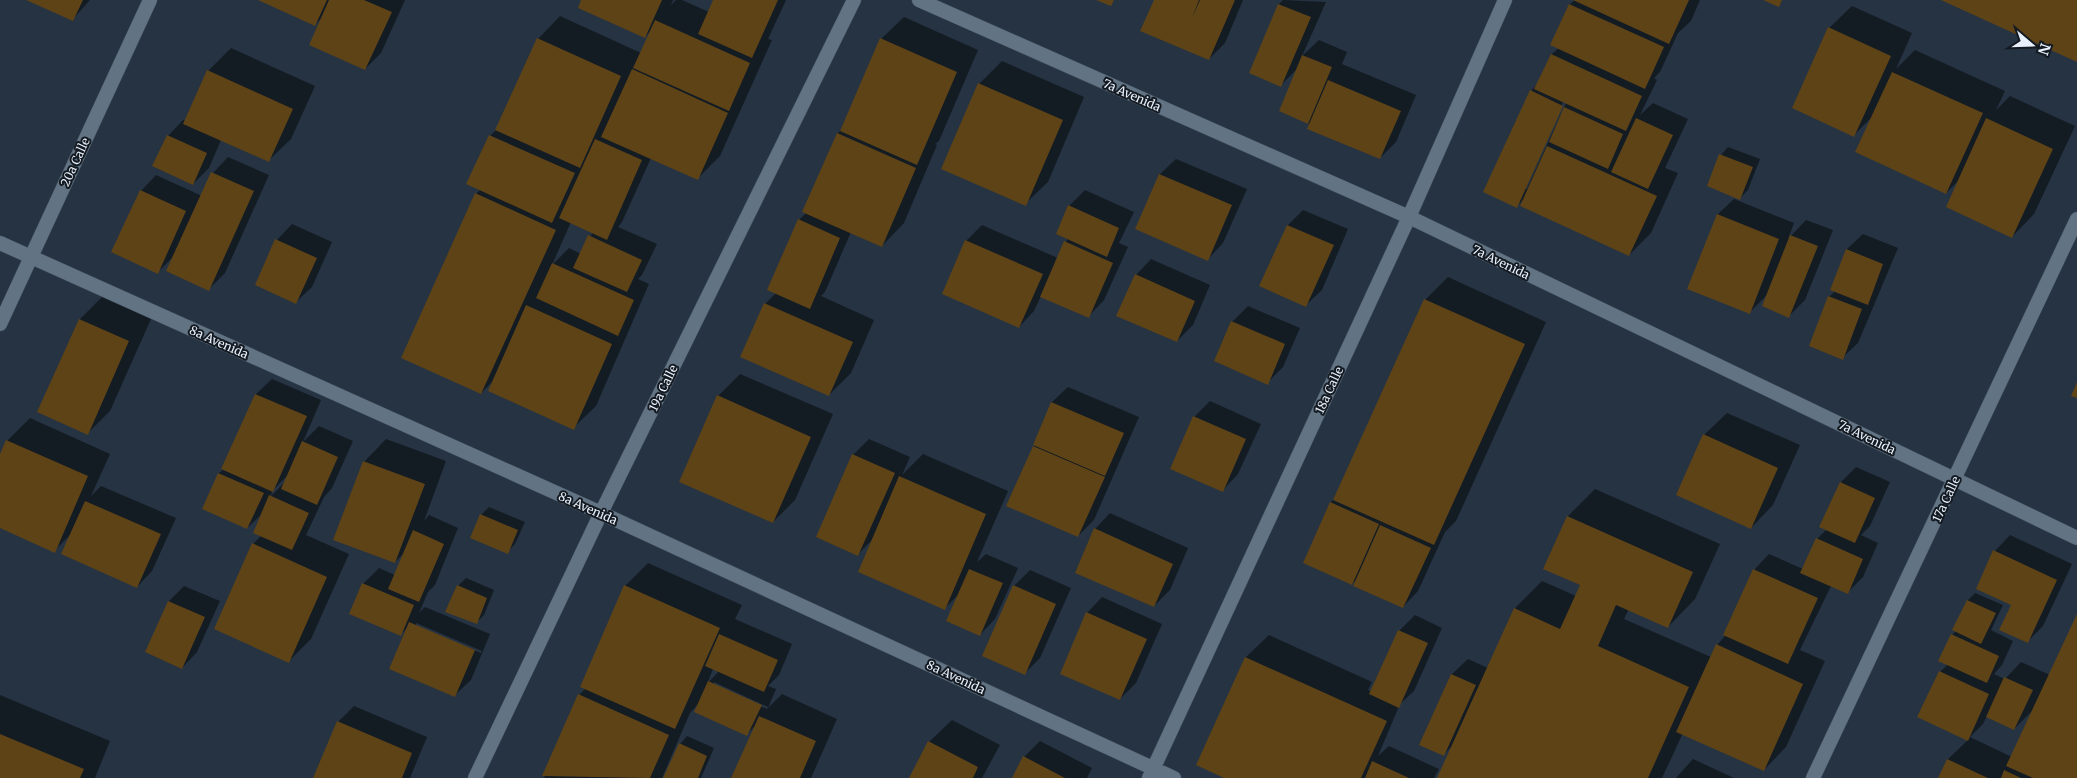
<svg xmlns="http://www.w3.org/2000/svg" width="2077" height="778" viewBox="0 0 2077 778" font-family="Merriweather,serif">
<rect width="100%" height="100%" fill="#253343"/>
<path fill="#0007" fill-rule="evenodd" d="M29 0H90L73 19Z
M261 0H405L381 53 365 69 324 16 315 24Z
M583 0H673L671 5 676 0H682L709 12 715 0H786L768 39 772 40 720 156 697 179 651 158 622 222 618 227 657 244 642 275 638 279 649 284 596 406 573 428 493 381 481 393 476 194 481 189 490 136 497 129 538 39 560 16 641 53 652 30 644 37ZM571 222 593 232 581 254 569 248 552 265Z
M1155 0H1243L1225 43 1209 59Z
M1283 0 1326 2 1302 56 1319 40 1347 52 1342 64 1416 95 1396 142 1380 158 1280 110 1297 69 1281 85 1251 73 1279 4Z
M1575 0H1700L1691 21 1678 33 1660 72 1654 78 1657 80 1640 115 1653 103 1688 119 1665 168 1678 173 1651 233 1629 255 1525 198 1517 206 1531 91 1538 83 1552 54 1559 48 1552 45 1570 4ZM1564 100 1567 101 1527 189H1524Z
M1852 6 1912 33 1896 69 1915 50 2005 91 1996 110 2010 96 2075 126 2034 214 2012 237 1960 179 1946 193 1872 117 1854 135 1829 28Z
M904 17 978 50 939 141 935 144 937 145 904 223 882 246 851 232 825 292 821 296 874 320 851 373 829 395 765 304 776 293 799 220 806 213 838 133 842 129 881 39Z
M231 48 315 86 291 139 268 161 221 140 209 168 193 184 168 136 183 120 186 121 208 71Z
M1002 61 1084 97 1048 182 1025 204 979 84Z
M1728 147 1760 159 1748 190 1740 198 1721 155Z
M228 157 269 175 225 273 209 289 175 255 158 272 141 191 156 175 202 196 213 173Z
M1176 159 1247 189 1223 243 1208 259 1136 228 1160 174Z
M1085 190 1134 212 1119 243 1128 247 1104 300 1089 316 1041 296 1034 311 1019 327 966 241 982 225 1058 258 1068 238 1069 206Z
M1734 199 1794 223 1788 239 1806 220 1833 230 1805 300 1789 316 1768 294 1750 312 1689 288 1718 214Z
M1303 210 1348 229 1322 290 1306 305 1288 225Z
M292 224 332 242 312 287 296 302 277 240Z
M1863 234 1898 248 1858 343 1842 358 1829 297 1835 291 1831 289 1847 249Z
M1151 259 1210 285 1193 325 1177 341 1136 275Z
M1448 277 1546 322 1456 521 1445 532 1418 591 1403 607 1358 578 1352 584 1331 502 1336 497 1425 300Z
M102 297 151 319 110 411 87 434 80 319Z
M1248 306 1300 328 1283 367 1267 383 1232 322Z
M740 374 833 414 795 500 773 522 718 396Z
M272 379 321 400 303 442 319 426 353 441 332 488 324 497 306 535 349 554 311 639 289 661 253 544 262 535 264 512 247 528 204 508 219 473 224 469 256 394ZM290 473 287 480 270 497 273 490Z
M1068 387 1139 417 1094 520 1078 536 1034 446 1052 402Z
M1210 401 1261 424 1238 474 1223 490 1194 417Z
M1727 413 1800 445 1773 505 1751 528 1704 435Z
M30 418 110 454 91 496 101 486 176 518 152 571 137 587 70 535 54 551 0 527V457L7 441Z
M386 439 446 461 424 521 429 515 458 528 435 585 428 592 419 613 425 607 490 634 471 680 455 695 407 628 401 634 363 584 379 568 395 575 405 552 395 562 364 462ZM416 623 482 651 481 653 416 626Z
M869 439 910 457 902 475 923 454 1008 491 977 562 986 554 1018 568 995 619 980 635 959 594 944 609 873 539 858 554 853 455Z
M1856 467 1890 482 1870 526 1861 535 1878 543 1863 577 1847 593 1831 586 1800 650 1825 661 1786 747 1764 770 1683 733 1662 778H1438L1452 746 1444 754 1421 744 1452 674 1468 659 1488 668 1515 608 1542 581 1576 596 1581 585 1545 568 1568 516 1595 489 1720 544 1695 599 1668 627 1629 609 1624 619 1711 657 1717 645 1726 635 1754 570 1769 554 1803 569 1817 539 1827 529 1841 482Z
M489 507 525 522 515 544 507 552 481 515Z
M1110 513 1188 548 1170 590 1154 606 1095 529Z
M2010 535 2072 564 2043 626 2027 642 1995 551Z
M648 563 742 605 735 619 792 644 779 675 768 686 776 689 768 708 782 694 837 719 811 778H732L755 726 747 734 699 703 690 713 662 778H545L544 776 579 695 586 688 625 586ZM713 669 719 671 707 684ZM714 682 768 707 767 709 714 685Z
M1030 570 1071 588 1040 658 1024 674 1014 586Z
M466 578 494 590 484 615 476 623 458 586Z
M184 586 220 601 197 652 182 668 169 601Z
M1975 593 2003 605 1991 630 2013 641 2002 665 1994 674 2005 679 2021 662 2050 675 2077 617V778H1939L1948 759 1968 740 1940 672 1948 664 1952 635 1956 631 1968 600ZM2034 709 2012 757 1970 737 1983 724 1987 716 2014 729Z
M1102 597 1162 624 1136 683 1120 699 1087 613Z
M1415 615 1442 628 1414 691 1400 704 1378 756 1389 746 1439 769 1434 778H1227L1198 765 1246 657 1269 635 1372 682 1368 690 1372 692 1399 631Z
M0 695 110 741 95 778H0Z
M354 706 427 737 410 778H315L338 722Z
M952 720 1000 745 982 778H911L929 742Z
M687 736 714 748 701 778H665L680 744Z
M1040 741 1092 768 1087 778H1013L1024 757Z
M1693 759 1734 778H1676Z"/>
<path fill="#5e4317" d="M26 0H83L73 21Z
M258 0H327L315 26Z
M329 0H364L392 12 365 70 309 45Z
M581 0H662L645 38 578 8Z
M713 0H778L752 58 698 34Z
M1096 0H1114L1111 6Z
M1154 0H1199L1192 18 1200 0H1235L1209 60 1140 31Z
M1573 0H1689L1669 44Z
M1763 0H1782L1779 7Z
M1941 0H2077V62Z
M1278 4 1311 17 1281 87 1249 73Z
M1569 4 1664 47 1645 89 1550 45Z
M655 20 750 63 729 111 633 68Z
M1828 27 1891 56 1854 137 1792 108Z
M537 38 621 76 580 168 495 130Z
M880 38 957 72 917 165 840 131Z
M1551 54 1642 96 1626 131 1534 89Z
M1302 55 1332 67 1308 124 1279 111Z
M632 69 728 113 698 180 601 137Z
M207 70 293 109 269 162 183 124Z
M1892 72 1983 113 1946 194 1855 152Z
M1328 80 1401 111 1380 159 1307 129Z
M978 83 1063 120 1026 206 941 169Z
M1530 90 1563 106 1517 208 1483 192Z
M1564 107 1623 134 1608 169 1549 142Z
M1636 118 1673 135 1648 189 1611 172Z
M1986 118 2053 149 2012 238 1946 207Z
M837 133 916 168 882 247 802 212Z
M167 135 207 153 193 185 152 166Z
M489 135 575 173 552 223 466 184Z
M595 139 642 160 607 240 559 218Z
M1547 146 1657 196 1629 256 1520 206Z
M1719 154 1753 167 1740 200 1707 186Z
M211 172 254 191 209 291 166 271Z
M1159 174 1232 205 1208 261 1135 229Z
M140 190 186 211 158 274 111 252Z
M475 193 556 230 481 394 401 358Z
M1068 205 1119 228 1107 257 1056 234Z
M1717 214 1779 239 1750 314 1687 289Z
M798 219 840 238 810 309 767 290Z
M1287 225 1334 245 1306 307 1259 286Z
M588 235 642 260 627 292 573 268Z
M1790 235 1818 246 1789 318 1762 306Z
M275 239 317 258 296 304 255 285Z
M965 240 1043 274 1019 328 942 294Z
M1064 241 1113 263 1089 318 1040 297Z
M1846 249 1883 264 1868 305 1830 290Z
M552 263 634 300 618 336 536 298Z
M1135 274 1195 301 1177 342 1116 316Z
M1828 296 1862 309 1843 360 1809 346Z
M1424 299 1525 344 1434 545 1333 500Z
M764 303 853 342 829 396 740 357Z
M526 305 612 344 574 430 488 391Z
M79 319 129 341 88 435 37 412Z
M1231 321 1285 344 1268 385 1214 361Z
M2077 382V398L2071 396Z
M255 394 307 416 273 492 221 469Z
M717 395 811 437 773 523 679 482Z
M1051 402 1124 433 1105 476 1033 445Z
M1193 416 1246 439 1223 492 1170 469Z
M1703 434 1778 468 1751 529 1676 495Z
M6 440 88 476 55 553 0 528V454Z
M302 441 338 457 317 505 281 489Z
M1033 446 1105 477 1078 537 1006 506Z
M852 454 895 473 858 556 816 537Z
M363 461 425 484 395 563 333 540Z
M218 473 264 493 247 529 202 509Z
M899 476 986 514 945 610 858 572Z
M1840 482 1875 498 1855 543 1819 527Z
M269 495 309 513 292 550 253 533Z
M85 501 161 534 137 588 61 554Z
M1330 502 1379 524 1352 585 1303 563Z
M480 514 518 530 508 554 470 538Z
M1567 516 1693 572 1668 628 1616 605 1598 646 1689 687 1648 778H1437L1514 608 1560 629 1580 585 1543 569Z
M1380 525 1431 548 1403 608 1353 586Z
M1094 528 1173 564 1154 607 1075 573Z
M413 530 444 544 419 602 388 589Z
M1816 538 1863 559 1848 594 1800 573Z
M252 543 327 577 289 663 214 629Z
M1993 550 2057 580 2028 643 1999 630 2011 605 1976 589Z
M969 569 1003 583 980 636 946 621Z
M1753 569 1818 598 1788 664 1723 635Z
M362 583 414 605 401 636 349 614Z
M457 585 487 598 477 624 445 612Z
M624 585 720 628 675 729 580 687Z
M1013 585 1056 604 1025 675 982 656Z
M1967 600 1996 613 1981 644 1952 630Z
M168 601 205 617 182 669 145 652Z
M1086 612 1147 639 1120 700 1060 674Z
M2077 614V778H2033L2006 766Z
M409 622 475 650 455 697 389 669Z
M1398 630 1428 643 1399 708 1369 694Z
M719 634 778 660 764 692 705 666Z
M1951 634 1999 656 1987 683 1938 661Z
M1716 644 1803 684 1764 771 1676 732Z
M1245 657 1387 721 1361 778H1224L1196 765Z
M1939 671 1989 694 1968 741 1917 717Z
M1451 674 1476 685 1444 756 1419 745Z
M2004 677 2033 690 2014 730 1986 717Z
M708 681 762 705 747 736 694 712Z
M578 694 669 735 650 778 542 776Z
M759 716 816 741 800 778H731Z
M337 721 412 753 402 778H313Z
M0 734 84 769 80 778H0Z
M928 741 978 767 973 778H909Z
M679 743 707 756 698 778H663Z
M1023 756 1065 778H1012Z
M1947 759 1988 778H1938Z
M1372 761 1409 778H1365Z
M2004 770 2021 778H2001Z"/>
<g fill="none" stroke-linecap="round" stroke-linejoin="round">
<defs>
<path id="minor" d="M919 0 1409 217 2077 538
M0 243 601 513 1174 778
M475 778 601 513 854 0
M1149 778 1409 217 1505 0
M1813 778 2077 219"/>
<path id="tertiary" d="M0 324 150 0"/>
</defs>
<use href="#minor" stroke="#414e5b" stroke-width="15"/>
<use href="#tertiary" stroke="#414e5b" stroke-width="15"/>
<use href="#minor" stroke="#627384" stroke-width="14"/>
<use href="#tertiary" stroke="#627384" stroke-width="14"/>
</g>
<g text-anchor="middle" dominant-baseline="central" stroke-width="4" stroke-linejoin="round" paint-order="stroke">
<g font-size="12" fill="#e7f0fb" stroke="#141a21">
<text transform="translate(1132 95) rotate(24)">7a Avenida</text>
<text transform="translate(75 162) rotate(-65)">20a Calle</text>
<text transform="translate(1501 262) rotate(26)">7a Avenida</text>
<text transform="translate(219 342) rotate(24)">8a Avenida</text>
<text transform="translate(663 388) rotate(-64)">19a Calle</text>
<text transform="translate(1329 390) rotate(-65)">18a Calle</text>
<text transform="translate(1867 437) rotate(26)">7a Avenida</text>
<text transform="translate(1946 499) rotate(-65)">17a Calle</text>
<text transform="translate(588 508) rotate(24)">8a Avenida</text>
<text transform="translate(956 677) rotate(25)">8a Avenida</text>
</g>
</g>
<g transform="translate(2032 45) rotate(109)" stroke="#141a21" stroke-width="4" paint-order="stroke">
<path d="M0-4L9 19L0 12L-9 19Z" fill="#e7f0fb"/>
<text y="-8" font-size="14" font-weight="bold" text-anchor="middle" fill="#e7f0fb">N</text>
</g>
</svg>
